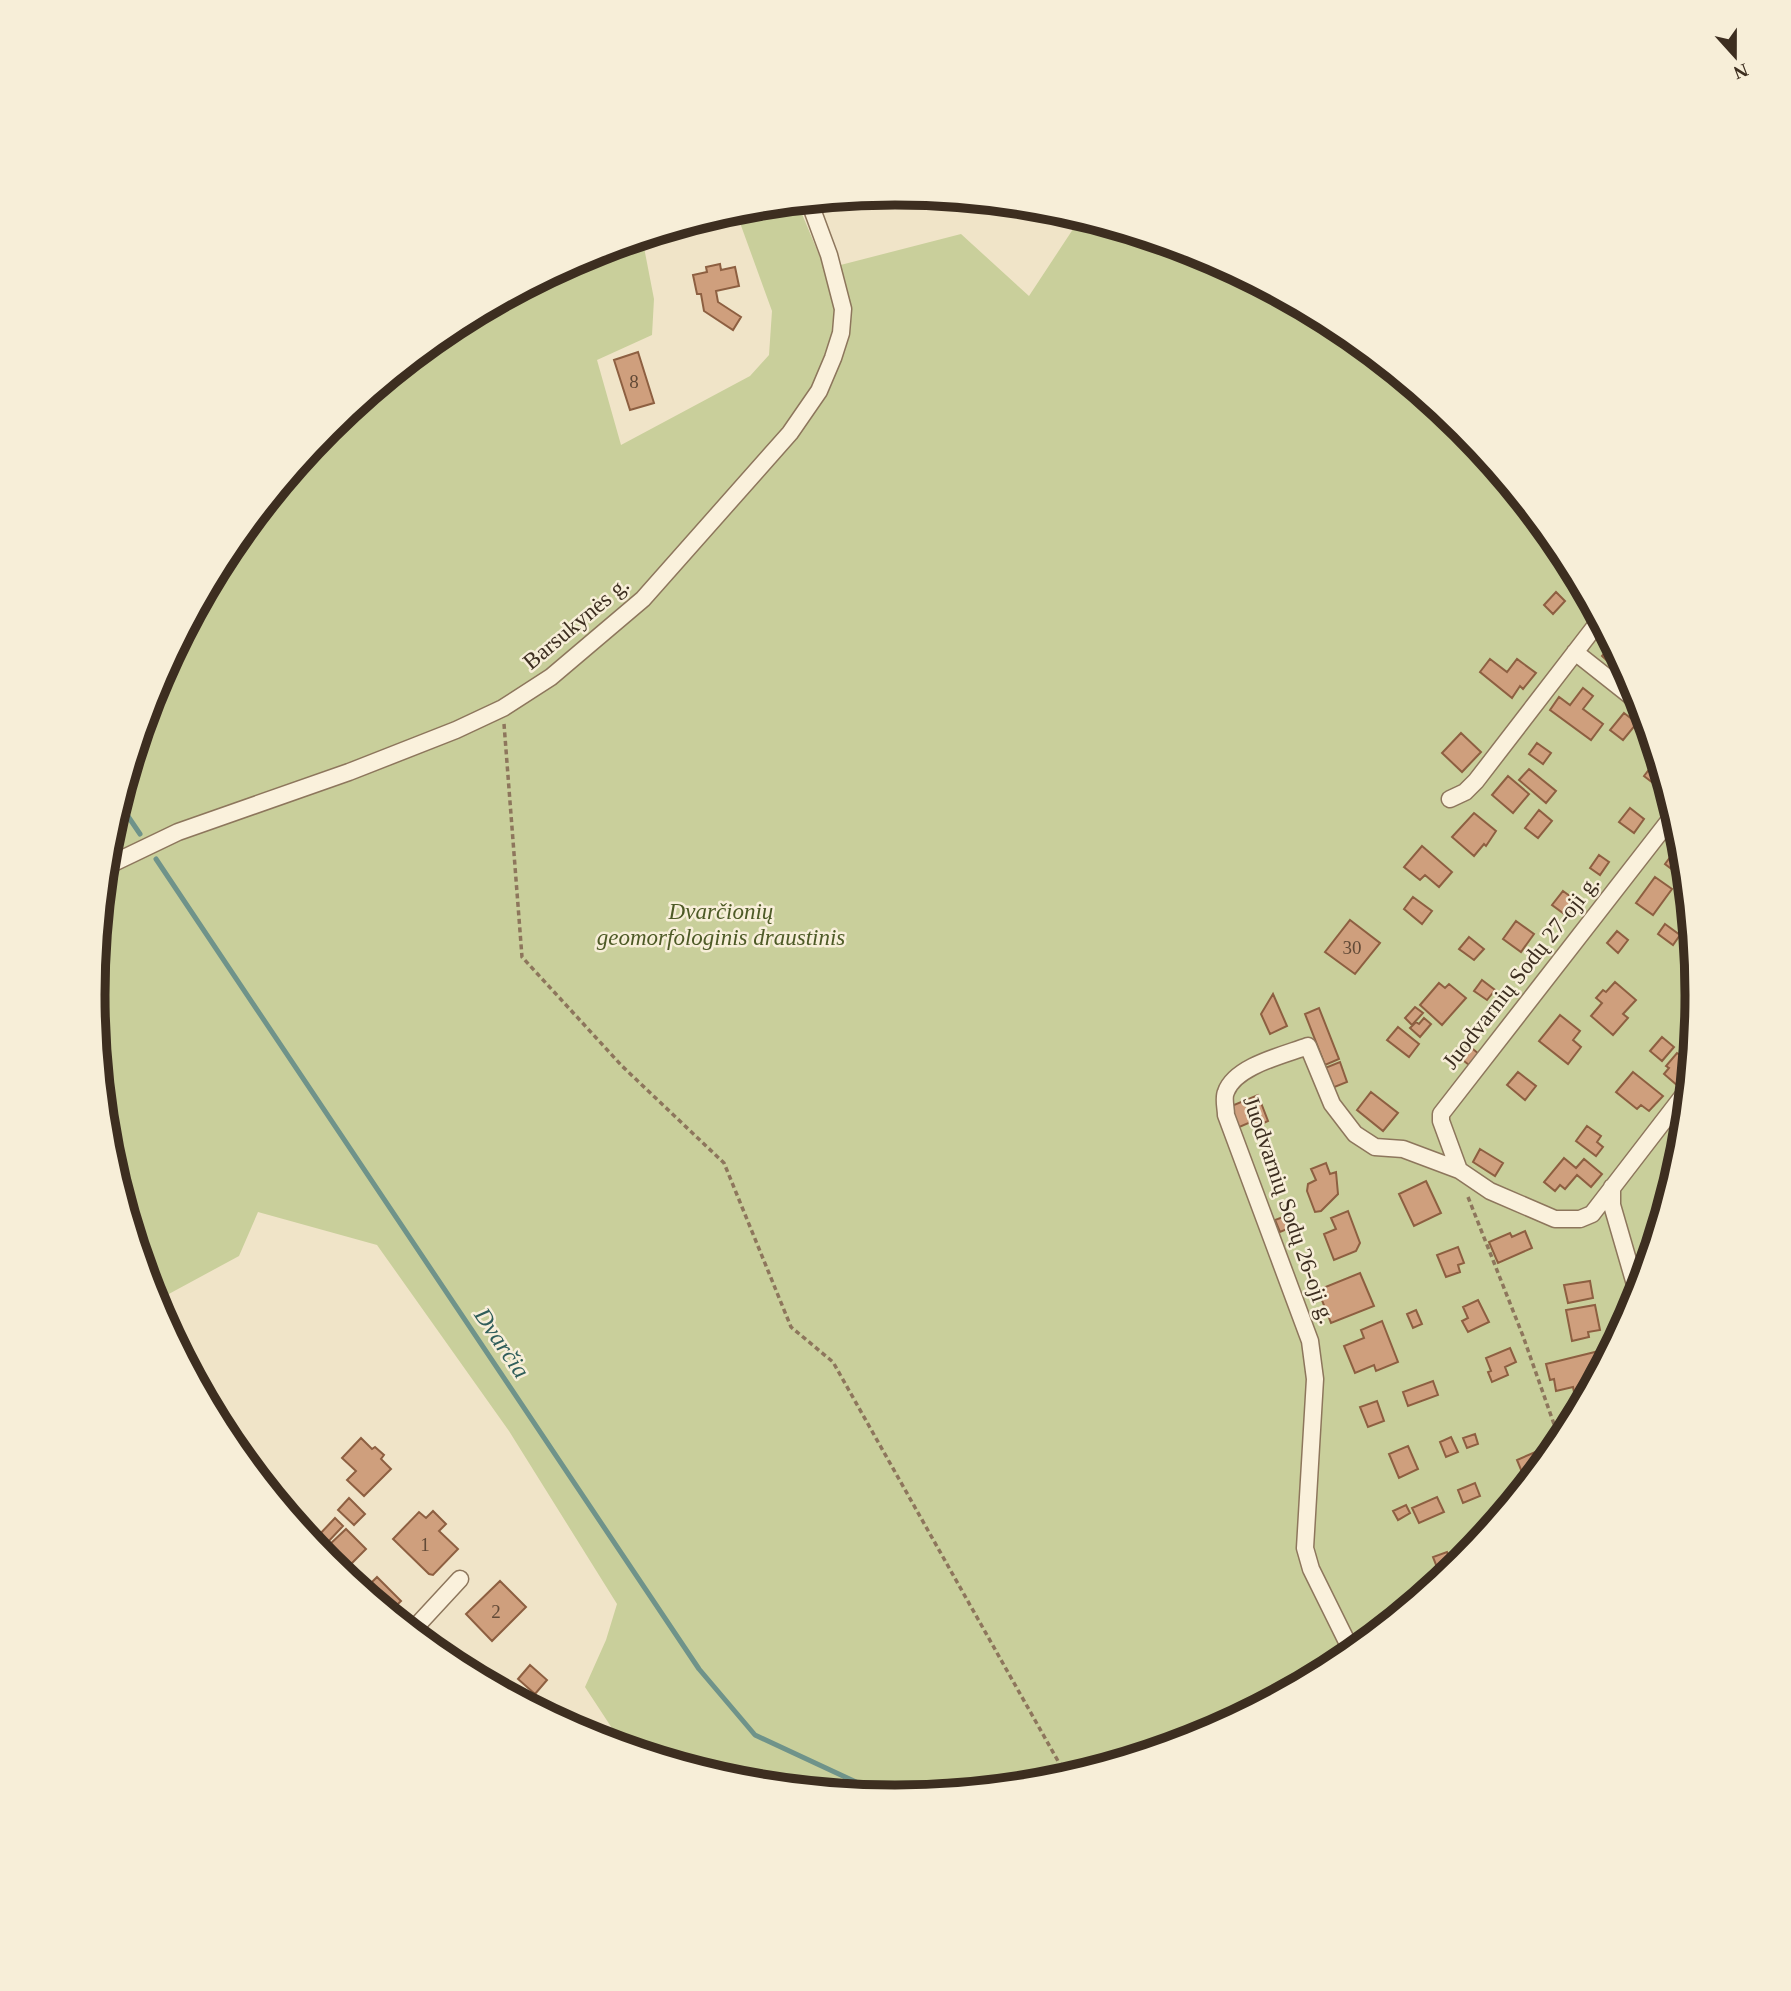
<svg xmlns="http://www.w3.org/2000/svg" width="1791" height="1991" viewBox="0 0 1791 1991" font-family="Georgia,serif">
<rect width="100%" height="100%" fill="#f0e4c8"/>
<path fill="#c9cf9b" d="M797 202 825 269 961 234 1029 296 1079 220 1077 216 1203 254 1342 328 1463 428 1563 550 1637 689 1683 839 1698 996 1683 1153 1637 1303 1563 1442 1463 1563 1341 1663 1202 1737 1052 1783 895 1798 738 1783 625 1748 585 1687 606 1640 617 1604 509 1431 377 1245 258 1212 239 1256 154 1302 108 1152 93 995 108 838 154 688 228 549 328 428 450 328 589 254 642 237 654 299 652 335 597 360 621 445 750 376 769 355 772 311 735 209Z"/>
<g fill="none" stroke-linecap="round" stroke-linejoin="round">
<path stroke="#6f938a" stroke-width="5" d="M119 803 140 834
M156 859 699 1669 755 1735 856 1782 866 1795"/>
</g>
<path fill="#cf9f7d" stroke="#8d5f41" stroke-width="2" d="M720 264 721 270 735 267 739 286 716 291 718 302 741 317 733 330 704 311 701 294H697L693 275 707 272 706 267Z
M638 352 654 403 630 410 614 360Z
M1556 592 1565 601 1553 614 1544 605Z
M1610 647 1622 659 1614 667 1602 656Z
M1490 659 1507 672 1517 659 1536 673 1523 689 1520 686 1512 698 1480 672Z
M1583 688 1593 696 1583 709 1603 724 1591 740 1550 710 1559 697 1570 705Z
M1624 713 1637 723 1623 740 1610 730Z
M1461 733 1481 752 1462 772 1442 753Z
M1537 743 1551 753 1543 764 1529 754Z
M1658 758 1668 791 1666 793 1644 776Z
M1529 769 1556 791 1546 803 1519 780Z
M1508 776 1529 794 1513 813 1492 795Z
M1630 808 1644 819 1634 833 1619 822Z
M1539 810 1552 821 1538 838 1525 828Z
M1474 813 1496 831 1486 846 1484 844 1474 856 1452 837Z
M1683 840 1687 881 1665 864Z
M1422 846 1452 872 1439 887 1425 875 1420 880 1404 867Z
M1599 855 1609 862 1600 875 1590 868Z
M1655 877 1672 889 1653 915 1636 903Z
M1563 891 1578 902 1567 916 1552 905Z
M1413 897 1432 911 1422 924 1404 909Z
M1350 920 1380 943 1355 974 1325 952Z
M1516 921 1534 934 1521 952 1503 939Z
M1665 924 1680 935 1673 945 1658 934Z
M1617 931 1628 940 1618 953 1607 943Z
M1469 937 1484 949 1474 960 1459 949Z
M1482 980 1495 990 1487 1000 1474 991Z
M1615 982 1636 1000 1623 1014 1628 1018 1613 1035 1591 1016 1602 1003 1596 998 1603 990 1606 992Z
M1439 983 1445 988 1449 984 1466 998 1442 1025 1420 1005Z
M1273 994 1287 1026 1270 1034 1261 1014Z
M1415 1007 1423 1013 1412 1025 1405 1018Z
M1319 1008 1339 1059 1325 1065 1305 1014Z
M1560 1015 1580 1031 1573 1040 1581 1047 1568 1064 1539 1041Z
M1424 1018 1431 1024 1420 1037 1410 1028 1416 1022 1419 1024Z
M1398 1027 1419 1044 1409 1057 1387 1040Z
M1662 1037 1674 1047 1662 1061 1650 1051Z
M1468 1045 1479 1054 1469 1065 1459 1057Z
M1687 1047 1693 1051 1691 1070 1678 1086 1664 1074 1669 1068 1666 1066 1677 1053 1680 1055Z
M1340 1062 1347 1082 1332 1088 1325 1068Z
M1518 1072 1536 1086 1525 1100 1507 1085Z
M1633 1072 1663 1096 1649 1111 1641 1105 1637 1109 1616 1092Z
M1371 1092 1398 1113 1383 1131 1357 1110Z
M1258 1095 1268 1121 1255 1127 1253 1121 1237 1128 1229 1107Z
M1587 1126 1601 1136 1597 1142 1603 1147 1596 1156 1576 1141Z
M1480 1149 1503 1163 1495 1176 1473 1162Z
M1564 1158 1576 1168 1584 1159 1602 1174 1591 1187 1577 1175 1565 1189 1560 1185 1555 1191 1544 1182Z
M1326 1163 1330 1174 1336 1172 1338 1194 1321 1211 1315 1212 1307 1191 1308 1184 1316 1180 1311 1169Z
M1426 1181 1441 1213 1414 1226 1399 1194Z
M1669 1184 1672 1187 1666 1208 1657 1202Z
M1348 1211 1360 1243 1356 1251 1334 1260 1324 1234 1336 1229 1331 1218Z
M1288 1215 1292 1227 1280 1232 1275 1220Z
M1525 1231 1532 1248 1498 1263 1489 1242 1510 1233 1512 1237Z
M1458 1247 1464 1263 1458 1265 1460 1272 1446 1277 1437 1255Z
M1360 1273 1374 1306 1331 1323 1318 1290Z
M1590 1281 1593 1298 1568 1303 1564 1285Z
M1478 1300 1489 1322 1468 1332 1462 1321 1468 1318 1463 1307Z
M1595 1305 1600 1330 1588 1332 1589 1337 1572 1341 1566 1310Z
M1416 1310 1422 1324 1413 1328 1407 1314Z
M1382 1321 1398 1362 1376 1371 1374 1365 1355 1373 1344 1346 1364 1338 1361 1330Z
M1510 1348 1516 1362 1505 1367 1508 1375 1492 1382 1488 1372 1491 1371 1486 1358Z
M1599 1351 1603 1366 1592 1388 1574 1392 1573 1387 1556 1391 1554 1379 1550 1380 1546 1364Z
M1433 1381 1438 1395 1408 1406 1403 1392Z
M1377 1401 1384 1421 1368 1427 1360 1407Z
M1475 1434 1478 1444 1467 1448 1463 1438Z
M1451 1437 1458 1452 1446 1457 1440 1442Z
M361 1438 372 1449 375 1447 384 1455 381 1459 391 1469 364 1496 347 1480 356 1471 342 1458Z
M1408 1446 1418 1469 1399 1478 1389 1454Z
M1540 1450 1546 1463 1531 1480 1526 1482 1517 1460Z
M1475 1483 1480 1496 1463 1503 1458 1490Z
M1437 1497 1444 1512 1419 1523 1412 1508Z
M1516 1497V1498L1498 1520 1492 1508Z
M349 1498 365 1514 354 1525 338 1510Z
M1406 1505 1410 1513 1398 1520 1393 1511Z
M433 1511 446 1524 439 1531 458 1549 433 1575 429 1574 393 1539 419 1512 426 1518Z
M335 1518 343 1526 326 1544 318 1536Z
M346 1529 366 1549 349 1566 328 1546Z
M1447 1552 1454 1570 1442 1580 1433 1557Z
M377 1577 401 1601 389 1613 353 1584 363 1591Z
M500 1581 526 1607 492 1641 466 1614Z
M444 1643 473 1670 470 1674 449 1663 435 1651Z
M530 1665 547 1680 535 1694 518 1679Z"/>
<g fill="none" stroke-linecap="round" stroke-linejoin="round">
<defs>
<path id="minor" d="M1575 652 1642 705
M1450 799 1465 792 1476 781 1600 620
M105 867 178 832 349 772 456 730 503 708 551 677 643 599 790 433 819 391 833 358 841 333 843 309 829 255 809 201
M1459 1170 1441 1121V1114L1675 813
M1612 1187V1205L1639 1298
M411 1632 460 1579
M1353 1654 1311 1569 1305 1548 1315 1379 1310 1341 1226 1115C1226 1108 1223 1098 1226 1092 1235 1066 1284 1055 1308 1046L1332 1104 1355 1134 1375 1147 1403 1149 1459 1170 1490 1191 1555 1219H1580L1592 1214 1689 1088"/>
</defs>
<use href="#minor" stroke="#8d765c" stroke-width="19"/>
<path stroke="#8d765c" stroke-width="3.5" stroke-dasharray="5 3.5" stroke-linecap="butt" d="M504 724 522 957 622 1066 724 1163 791 1327 833 1362 1058 1761 1070 1777
M1468 1197 1523 1336 1561 1444
M1555 1426 1575 1419"/>
<use href="#minor" stroke="#faf1dc" stroke-width="16"/>
</g>
<g text-anchor="middle" dominant-baseline="central" stroke-width="5" stroke-linejoin="round" paint-order="stroke">
<g font-size="19" fill="#624a37">
<text x="634" y="381">8</text>
<text x="1352" y="947">30</text>
<text x="425" y="1544">1</text>
<text x="496" y="1611">2</text>
</g>
<g font-size="23" fill="#3d2e20" stroke="#f7eed8">
<text transform="translate(576 623) rotate(-40)">Barsukynės g.</text>
<text transform="translate(1521 972) rotate(-52)">Juodvarnių Sodų 27-oji g.</text>
<text transform="translate(1289 1210) rotate(71)">Juodvarnių Sodų 26-oji g.</text>
</g>
<g font-size="23" font-style="italic" fill="#4d5a26" stroke="#f7eed8">
<text x="721" y="911">Dvarčionių<tspan x="721" dy="26">geomorfologinis draustinis</tspan></text>
</g>
<g font-size="24" font-style="italic" fill="#2f5d5a" stroke="#f7eed8">
<text transform="translate(502 1343) rotate(56)">Dvarčia</text>
</g>
</g>
<path d="M0 0H1791V1991H0ZM105 995a790 790 0 1 1 1580 0a790 790 0 1 1-1580 0Z" fill="#f7eed8" fill-rule="evenodd"/>
<path fill="none" stroke="#3d2e20" stroke-width="9" d="M105 995a790 790 0 1 1 1580 0a790 790 0 1 1-1580 0Z"/>
<g transform="translate(1735 56) rotate(159)" stroke="#f7eed8" stroke-width="5" paint-order="stroke">
<path d="M0-5L12 26L0 18L-12 26Z" fill="#3d2e20"/>
<text y="-10" font-size="19" font-weight="bold" text-anchor="middle" fill="#3d2e20">N</text>
</g>
</svg>
